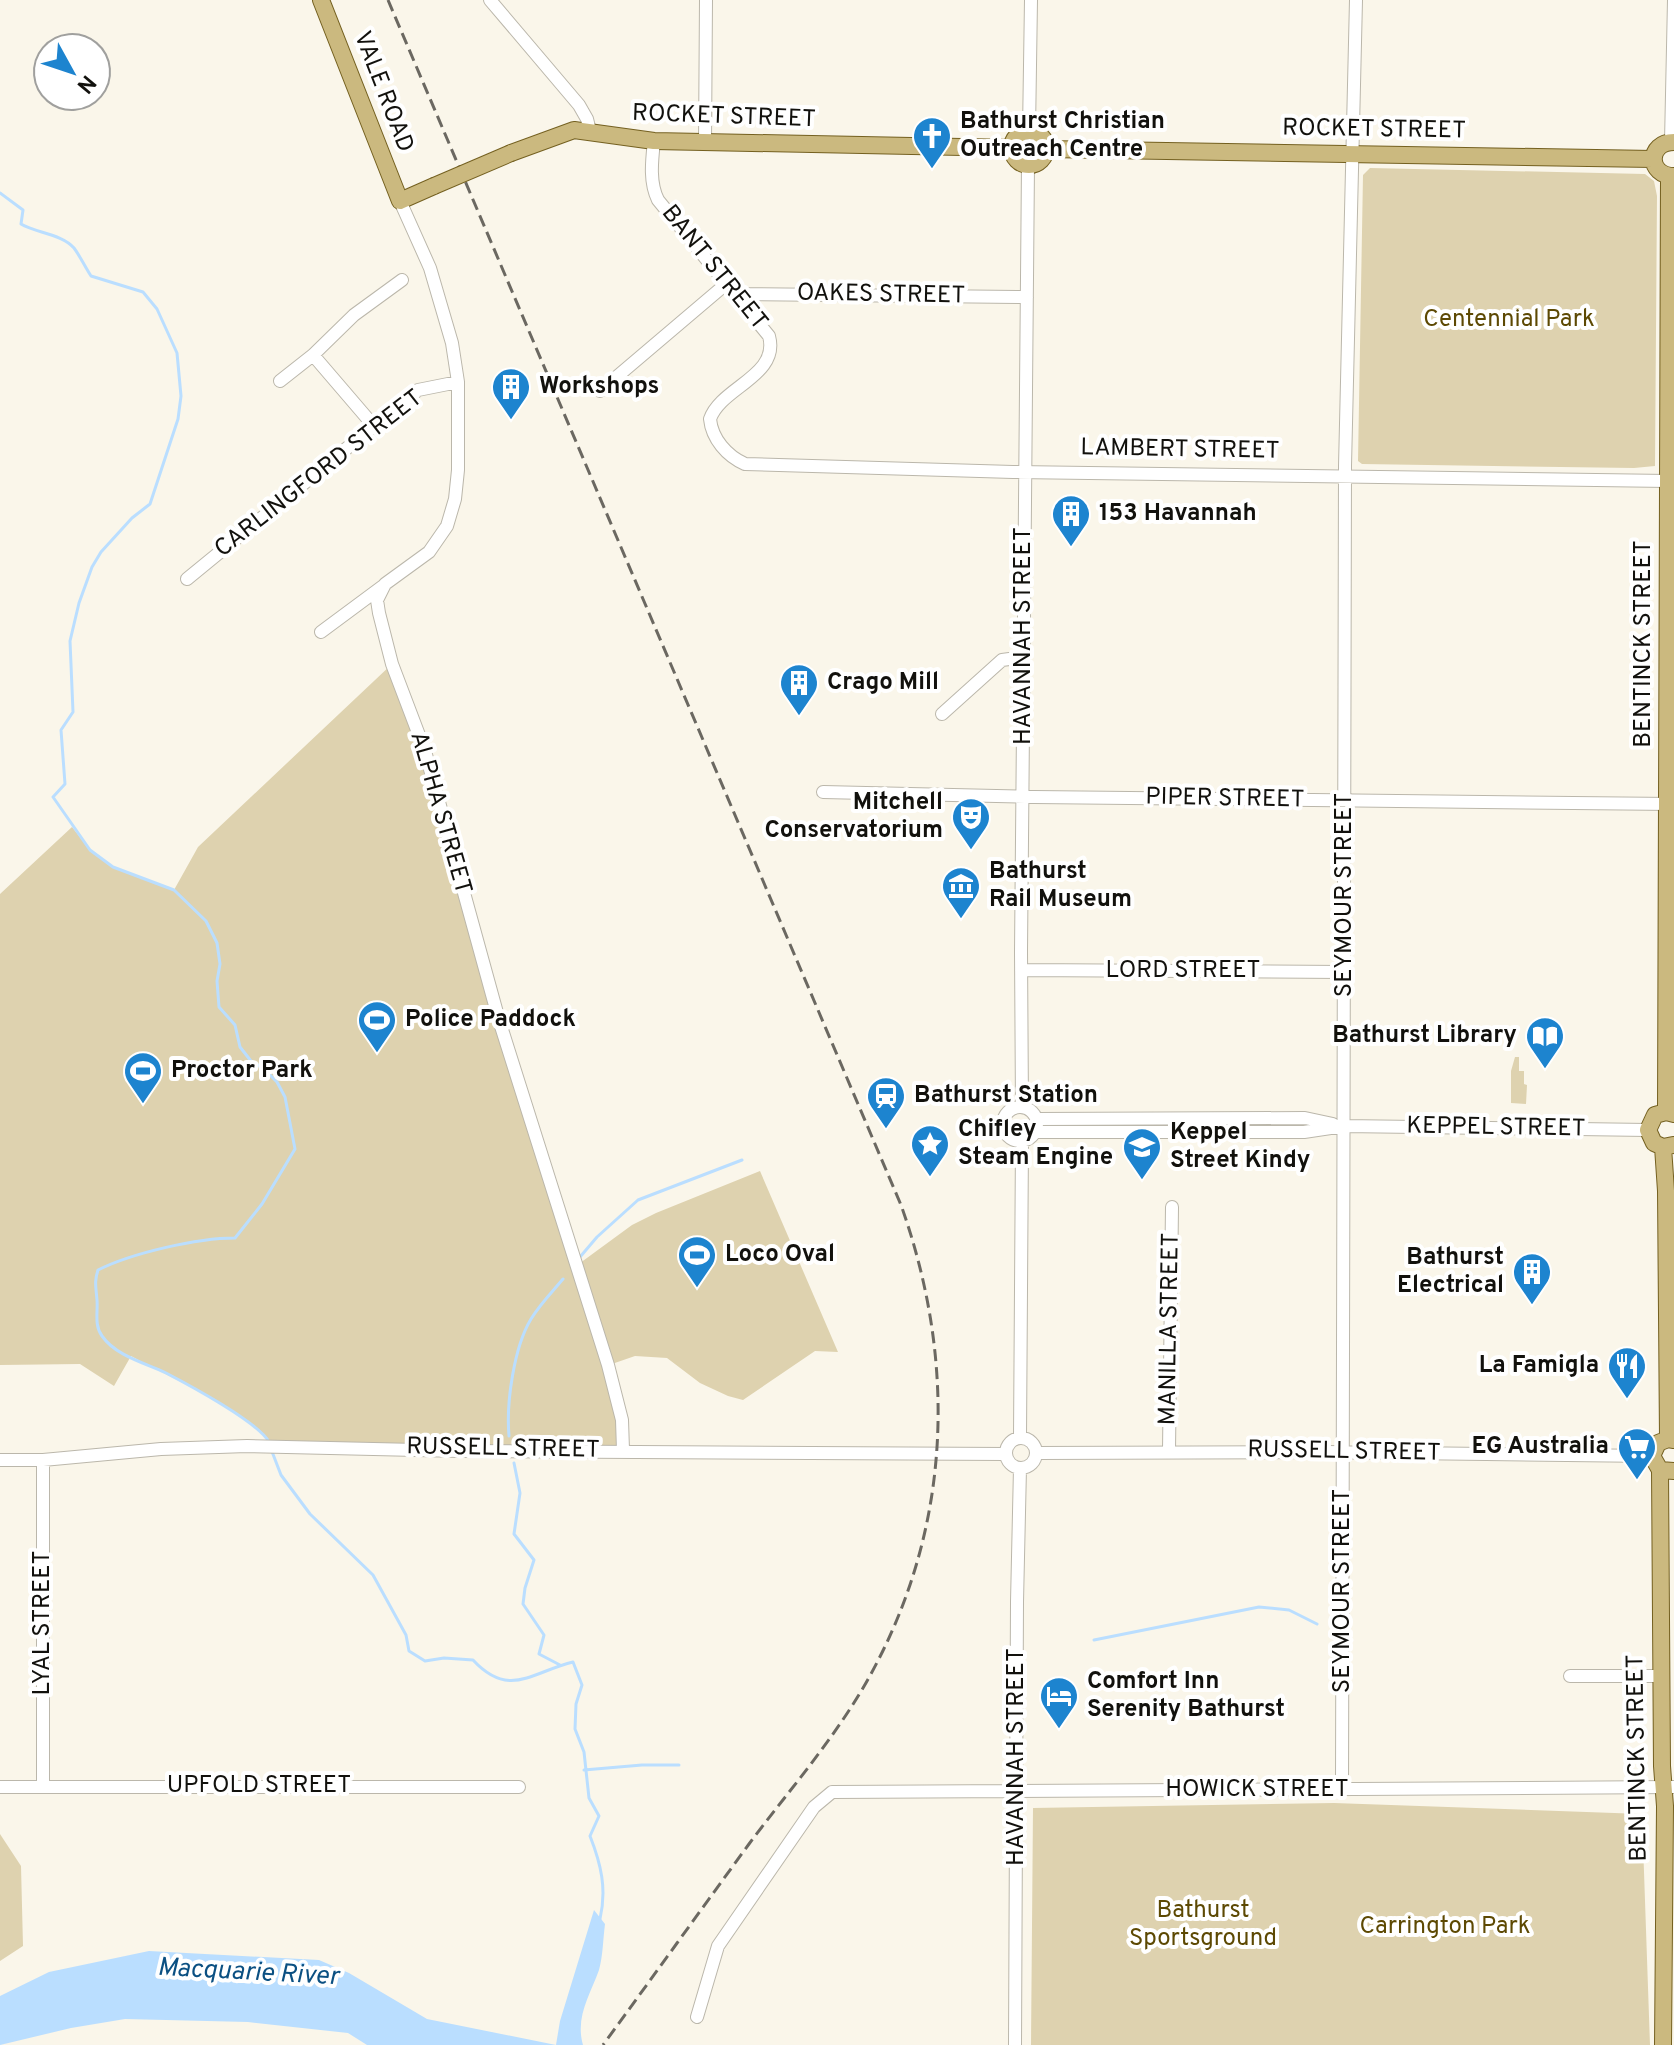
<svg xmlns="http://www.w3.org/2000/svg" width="1674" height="2045" viewBox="0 0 1674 2045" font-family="Overpass,sans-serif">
<rect width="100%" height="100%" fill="#faf6ea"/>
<path fill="#ded2af" d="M1370 168 1645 174 1654 181 1657 196 1655 466 1634 468 1362 464 1358 461 1363 175Z
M392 664 425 751 576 1266 632 1225 656 1213 760 1171 838 1352 815 1351 743 1400 728 1396 700 1383 667 1358 635 1356 609 1365 623 1450 270 1444C253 1413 164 1375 131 1356L114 1386 80 1364 0 1365V894L72 827 90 850 112 867 174 890 198 847Z
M1515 1057H1519V1071H1524V1084L1527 1085 1526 1104 1511 1103V1071Z
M1334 1803 1642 1814 1650 2045H1031L1033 1808Z
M0 1834 21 1866 23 1946 0 1961Z"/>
<path fill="#badeff" d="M594 1910 605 1924C603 1939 603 1956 599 1970 590 1995 575 2017 583 2045H367L348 2033 248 2022 125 2019 71 2028 0 2045V1996L49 1972 149 1951 319 1960 349 1973 427 2019 556 2045 560 2021Z"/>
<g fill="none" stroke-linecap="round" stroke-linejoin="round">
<path stroke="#badeff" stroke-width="3" d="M0 193 23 210 21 224C36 233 62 234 74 248 80 256 85 267 91 276L143 292 157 309 177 353 181 396 178 419 150 504 132 518 101 552 92 567 79 603 70 641 73 712 61 730 65 784 53 797 90 850 113 867 174 890 206 921 217 943 220 964 217 981 219 1007 235 1025 240 1047 251 1061 264 1069 277 1082 285 1097 295 1149 262 1204 235 1238C197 1238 132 1253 98 1270 94 1282 96 1287 97 1300 98 1312 94 1325 102 1336 116 1356 145 1363 166 1373 189 1385 258 1422 269 1442
M580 1257 597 1237 638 1200 742 1160
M509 1436C506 1403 514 1347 531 1319 540 1304 553 1291 563 1279
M271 1449 281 1475 310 1514 373 1575 406 1635 409 1651 425 1661 444 1658 473 1660C509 1699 532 1672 573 1662L582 1685 576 1704 575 1729 584 1752 589 1798 599 1816 590 1836C601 1864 607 1889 600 1919
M514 1463 520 1493 514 1534 534 1560 525 1588 523 1604 544 1635 539 1654 560 1665
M1094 1640 1259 1607 1289 1610 1317 1624
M584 1770 642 1765H679"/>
<defs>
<path id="minor" d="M490 0 579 105 587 119 590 131
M1029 131 1031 0
M654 141C652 160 649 182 658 200L769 336C780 376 721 387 710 419 712 439 727 456 745 464L1013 472 1668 481
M1671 142 1674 0
M705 143 706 0
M400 201 430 268 452 343 458 382V470L455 499 447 526 429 552 385 584 377 600 379 613 392 664 425 751 499 1020 608 1365 622 1420 623 1450
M735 294 1027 297
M313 355 373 425
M280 381 313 355 354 315 402 280
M600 391 726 284
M187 579 418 390 458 382
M321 632 383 586
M942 714 1002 660 1024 657
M823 792 1034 797 1672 804
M1021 970 1344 972
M1003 1124a17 17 0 1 1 34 0a17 17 0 1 1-34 0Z
M1022 1107 1021 952 1028 165
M1037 1119 1305 1118 1333 1124
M1036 1132H1304L1344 1126 1648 1130
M1020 1437 1022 1142
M1006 1453a15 15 0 1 1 30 0a15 15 0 1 1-30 0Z
M1169 1451 1172 1207
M1036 1453 1326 1452 1652 1456
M0 1460H43L161 1449 247 1446 460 1451 1006 1454
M1570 1676H1661
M43 1786V1460
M0 1787H519
M1342 1790 1345 466 1356 0
M697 2017 718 1946 814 1807 832 1792 1674 1787
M1015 2045 1017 1602 1020 1468"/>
<path id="major" d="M321 0 400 201 434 186
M1012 148a17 17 0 1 1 34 0a17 17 0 1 1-34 0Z
M1674 142C1647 142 1647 176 1674 176
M1046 149 1653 159
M511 153 574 130 654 141 1012 148
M1666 1112 1669 177
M1673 1145 1663 1147 1654 1143 1648 1130 1655 1115 1666 1112 1674 1114
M1663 1147 1666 1191 1668 1439
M1674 1440 1668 1439 1658 1443 1652 1456 1660 1470 1674 1471
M1660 1470 1662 1766 1665 1806 1663 2045"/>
</defs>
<use href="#minor" stroke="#bbb7ab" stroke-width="14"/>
<use href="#major" stroke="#746020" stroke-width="18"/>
<use href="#minor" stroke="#fff" stroke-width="12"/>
<use href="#major" stroke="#cbb97f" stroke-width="16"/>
<path stroke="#6b6861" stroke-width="3" stroke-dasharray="12 6" stroke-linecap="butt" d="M388 0 901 1205C959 1368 951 1537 863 1688 830 1744 787 1793 749 1844 700 1911 652 1978 603 2045"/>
<defs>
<path id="major-bridge" d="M434 186 511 153"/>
</defs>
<use href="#major-bridge" stroke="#746020" stroke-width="18" stroke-linecap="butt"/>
<use href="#major-bridge" stroke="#cbb97f" stroke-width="16"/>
</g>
<defs>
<symbol id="church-pin" viewBox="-11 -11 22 30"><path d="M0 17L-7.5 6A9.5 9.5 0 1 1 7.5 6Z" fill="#1d84cf" stroke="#fff"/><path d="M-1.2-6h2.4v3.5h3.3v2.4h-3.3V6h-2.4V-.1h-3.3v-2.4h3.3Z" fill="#fff"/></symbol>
<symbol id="building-pin" viewBox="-11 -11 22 30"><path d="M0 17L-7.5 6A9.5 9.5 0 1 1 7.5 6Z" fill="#1d84cf" stroke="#fff"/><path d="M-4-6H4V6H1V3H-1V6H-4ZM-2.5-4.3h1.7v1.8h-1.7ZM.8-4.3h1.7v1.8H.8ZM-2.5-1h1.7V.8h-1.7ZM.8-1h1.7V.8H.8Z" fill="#fff"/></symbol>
<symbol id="theatre-pin" viewBox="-11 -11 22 30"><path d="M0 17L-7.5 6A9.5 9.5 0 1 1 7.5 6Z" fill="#1d84cf" stroke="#fff"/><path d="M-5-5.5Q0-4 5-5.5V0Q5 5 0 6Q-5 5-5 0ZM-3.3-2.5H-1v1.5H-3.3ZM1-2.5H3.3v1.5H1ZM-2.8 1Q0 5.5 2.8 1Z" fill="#fff"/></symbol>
<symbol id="museum-pin" viewBox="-11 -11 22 30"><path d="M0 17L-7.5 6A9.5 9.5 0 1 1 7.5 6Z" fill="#1d84cf" stroke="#fff"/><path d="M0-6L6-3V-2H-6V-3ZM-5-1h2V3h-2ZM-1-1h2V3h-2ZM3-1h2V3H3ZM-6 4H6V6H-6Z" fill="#fff"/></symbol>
<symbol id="stadium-pin" viewBox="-11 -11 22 30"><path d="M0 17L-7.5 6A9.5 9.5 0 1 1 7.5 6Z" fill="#1d84cf" stroke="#fff"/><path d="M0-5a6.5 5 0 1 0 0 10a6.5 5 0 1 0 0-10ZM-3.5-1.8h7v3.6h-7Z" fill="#fff"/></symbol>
<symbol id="library-pin" viewBox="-11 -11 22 30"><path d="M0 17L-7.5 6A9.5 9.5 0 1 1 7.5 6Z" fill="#1d84cf" stroke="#fff"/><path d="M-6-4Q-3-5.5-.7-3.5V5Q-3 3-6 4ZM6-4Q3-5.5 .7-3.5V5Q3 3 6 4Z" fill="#fff"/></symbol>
<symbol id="station-pin" viewBox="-11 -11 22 30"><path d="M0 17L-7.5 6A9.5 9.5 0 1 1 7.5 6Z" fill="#1d84cf" stroke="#fff"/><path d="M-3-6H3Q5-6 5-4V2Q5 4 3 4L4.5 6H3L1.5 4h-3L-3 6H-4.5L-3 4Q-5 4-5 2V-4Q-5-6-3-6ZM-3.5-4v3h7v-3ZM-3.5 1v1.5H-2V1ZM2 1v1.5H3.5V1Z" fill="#fff"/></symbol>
<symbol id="sight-pin" viewBox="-11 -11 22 30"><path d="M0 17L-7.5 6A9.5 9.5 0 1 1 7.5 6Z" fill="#1d84cf" stroke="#fff"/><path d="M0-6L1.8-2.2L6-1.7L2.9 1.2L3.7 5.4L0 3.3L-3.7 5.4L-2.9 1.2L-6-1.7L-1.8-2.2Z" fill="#fff"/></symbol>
<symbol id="school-pin" viewBox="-11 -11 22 30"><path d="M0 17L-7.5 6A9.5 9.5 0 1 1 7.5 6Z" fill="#1d84cf" stroke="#fff"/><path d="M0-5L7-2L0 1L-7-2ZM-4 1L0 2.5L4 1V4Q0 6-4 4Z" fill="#fff"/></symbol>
<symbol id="restaurant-pin" viewBox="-11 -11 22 30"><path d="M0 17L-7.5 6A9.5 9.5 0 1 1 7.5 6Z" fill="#1d84cf" stroke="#fff"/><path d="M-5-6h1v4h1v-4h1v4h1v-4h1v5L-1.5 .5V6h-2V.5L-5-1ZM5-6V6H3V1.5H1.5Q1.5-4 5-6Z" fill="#fff"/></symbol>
<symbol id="supermarket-pin" viewBox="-11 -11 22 30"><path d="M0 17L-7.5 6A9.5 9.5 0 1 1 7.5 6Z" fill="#1d84cf" stroke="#fff"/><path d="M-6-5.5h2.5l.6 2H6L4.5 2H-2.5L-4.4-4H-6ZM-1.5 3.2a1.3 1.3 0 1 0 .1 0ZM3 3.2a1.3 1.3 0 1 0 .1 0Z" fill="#fff"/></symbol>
<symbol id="hotel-pin" viewBox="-11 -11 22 30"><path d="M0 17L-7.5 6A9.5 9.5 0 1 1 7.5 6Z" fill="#1d84cf" stroke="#fff"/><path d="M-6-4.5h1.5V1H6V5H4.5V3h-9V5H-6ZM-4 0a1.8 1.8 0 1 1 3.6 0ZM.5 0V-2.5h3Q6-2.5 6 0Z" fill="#fff"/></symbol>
</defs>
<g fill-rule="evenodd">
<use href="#church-pin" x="910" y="114" width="44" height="60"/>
<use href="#building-pin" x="489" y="365" width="44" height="60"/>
<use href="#building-pin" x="1049" y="492" width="44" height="60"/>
<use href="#building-pin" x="777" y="661" width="44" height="60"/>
<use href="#theatre-pin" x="949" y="795" width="44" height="60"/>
<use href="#museum-pin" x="939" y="864" width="44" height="60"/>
<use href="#stadium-pin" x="355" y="998" width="44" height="60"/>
<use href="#library-pin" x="1523" y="1014" width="44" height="60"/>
<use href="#stadium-pin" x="121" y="1049" width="44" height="60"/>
<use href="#station-pin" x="864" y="1074" width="44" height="60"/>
<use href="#sight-pin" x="908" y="1122" width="44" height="60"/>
<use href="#school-pin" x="1120" y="1125" width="44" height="60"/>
<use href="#stadium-pin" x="675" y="1233" width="44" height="60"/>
<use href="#building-pin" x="1510" y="1250" width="44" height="60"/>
<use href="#restaurant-pin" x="1605" y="1344" width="44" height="60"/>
<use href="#supermarket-pin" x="1615" y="1425" width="44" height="60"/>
<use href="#hotel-pin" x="1037" y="1674" width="44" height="60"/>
</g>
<g text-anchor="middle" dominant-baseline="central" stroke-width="8" stroke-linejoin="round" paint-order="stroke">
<g font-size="24" fill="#12110d" stroke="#fff">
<text transform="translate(383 92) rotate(69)">VALE ROAD</text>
<text transform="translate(724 117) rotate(2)">ROCKET STREET</text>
<text transform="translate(1374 130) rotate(1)">ROCKET STREET</text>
<text transform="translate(714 268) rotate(51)">BANT STREET</text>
<text transform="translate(881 295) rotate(1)">OAKES STREET</text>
<text transform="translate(1180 450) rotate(1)">LAMBERT STREET</text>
<text transform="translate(319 474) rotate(-38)">CARLINGFORD STREET</text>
<text transform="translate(1024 636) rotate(-90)">HAVANNAH STREET</text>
<text transform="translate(1644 644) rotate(-90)">BENTINCK STREET</text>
<text transform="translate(1225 799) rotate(1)">PIPER STREET</text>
<text transform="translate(440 813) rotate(74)">ALPHA STREET</text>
<text transform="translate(1345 895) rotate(-90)">SEYMOUR STREET</text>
<text x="1183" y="971">LORD STREET</text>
<text transform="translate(1496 1128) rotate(1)">KEPPEL STREET</text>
<text transform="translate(1170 1329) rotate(-89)">MANILLA STREET</text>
<text transform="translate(503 1449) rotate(1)">RUSSELL STREET</text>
<text transform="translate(1344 1452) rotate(1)">RUSSELL STREET</text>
<text transform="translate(1343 1591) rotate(-90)">SEYMOUR STREET</text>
<text transform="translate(43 1623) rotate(-90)">LYAL STREET</text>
<text transform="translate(1017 1757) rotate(-90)">HAVANNAH STREET</text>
<text transform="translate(1638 1758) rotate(-91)">BENTINCK STREET</text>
<text x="259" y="1786">UPFOLD STREET</text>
<text x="1257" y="1790">HOWICK STREET</text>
</g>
<g font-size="24" font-weight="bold" fill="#12110d" stroke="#fff" text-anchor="start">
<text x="960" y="122">Bathurst Christian<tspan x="960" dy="28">Outreach Centre</tspan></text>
<text x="539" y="387">Workshops</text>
<text x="1099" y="514">153 Havannah</text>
<text x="827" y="683">Crago Mill</text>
<text x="943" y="803" text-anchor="end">Mitchell<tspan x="943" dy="28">Conservatorium</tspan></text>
<text x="989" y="872">Bathurst<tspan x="989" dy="28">Rail Museum</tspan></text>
<text x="405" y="1020">Police Paddock</text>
<text x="1517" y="1036" text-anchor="end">Bathurst Library</text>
<text x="171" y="1071">Proctor Park</text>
<text x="914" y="1096">Bathurst Station</text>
<text x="958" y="1130">Chifley<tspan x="958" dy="28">Steam Engine</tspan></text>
<text x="1170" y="1133">Keppel<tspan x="1170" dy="28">Street Kindy</tspan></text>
<text x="725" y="1255">Loco Oval</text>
<text x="1504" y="1258" text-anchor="end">Bathurst<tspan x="1504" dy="28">Electrical</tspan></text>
<text x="1599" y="1366" text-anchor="end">La Famigla</text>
<text x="1609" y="1447" text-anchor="end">EG Australia</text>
<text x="1087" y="1682">Comfort Inn<tspan x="1087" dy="28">Serenity Bathurst</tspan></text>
</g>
<g font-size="24" fill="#5d4903" stroke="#fff">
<text x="1509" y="320">Centennial Park</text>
<text x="1203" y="1911">Bathurst<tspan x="1203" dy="28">Sportsground</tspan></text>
<text x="1445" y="1927">Carrington Park</text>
</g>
<g font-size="26" font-style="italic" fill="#0b5082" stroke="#fff">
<text transform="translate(248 1973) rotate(3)">Macquarie River</text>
</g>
</g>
<g transform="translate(72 72) rotate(130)"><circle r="38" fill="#ffffff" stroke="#a0a09e" stroke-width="2"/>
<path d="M0-6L14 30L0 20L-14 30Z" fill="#1d84cf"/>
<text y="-12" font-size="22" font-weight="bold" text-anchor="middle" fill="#12110d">N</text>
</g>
</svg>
